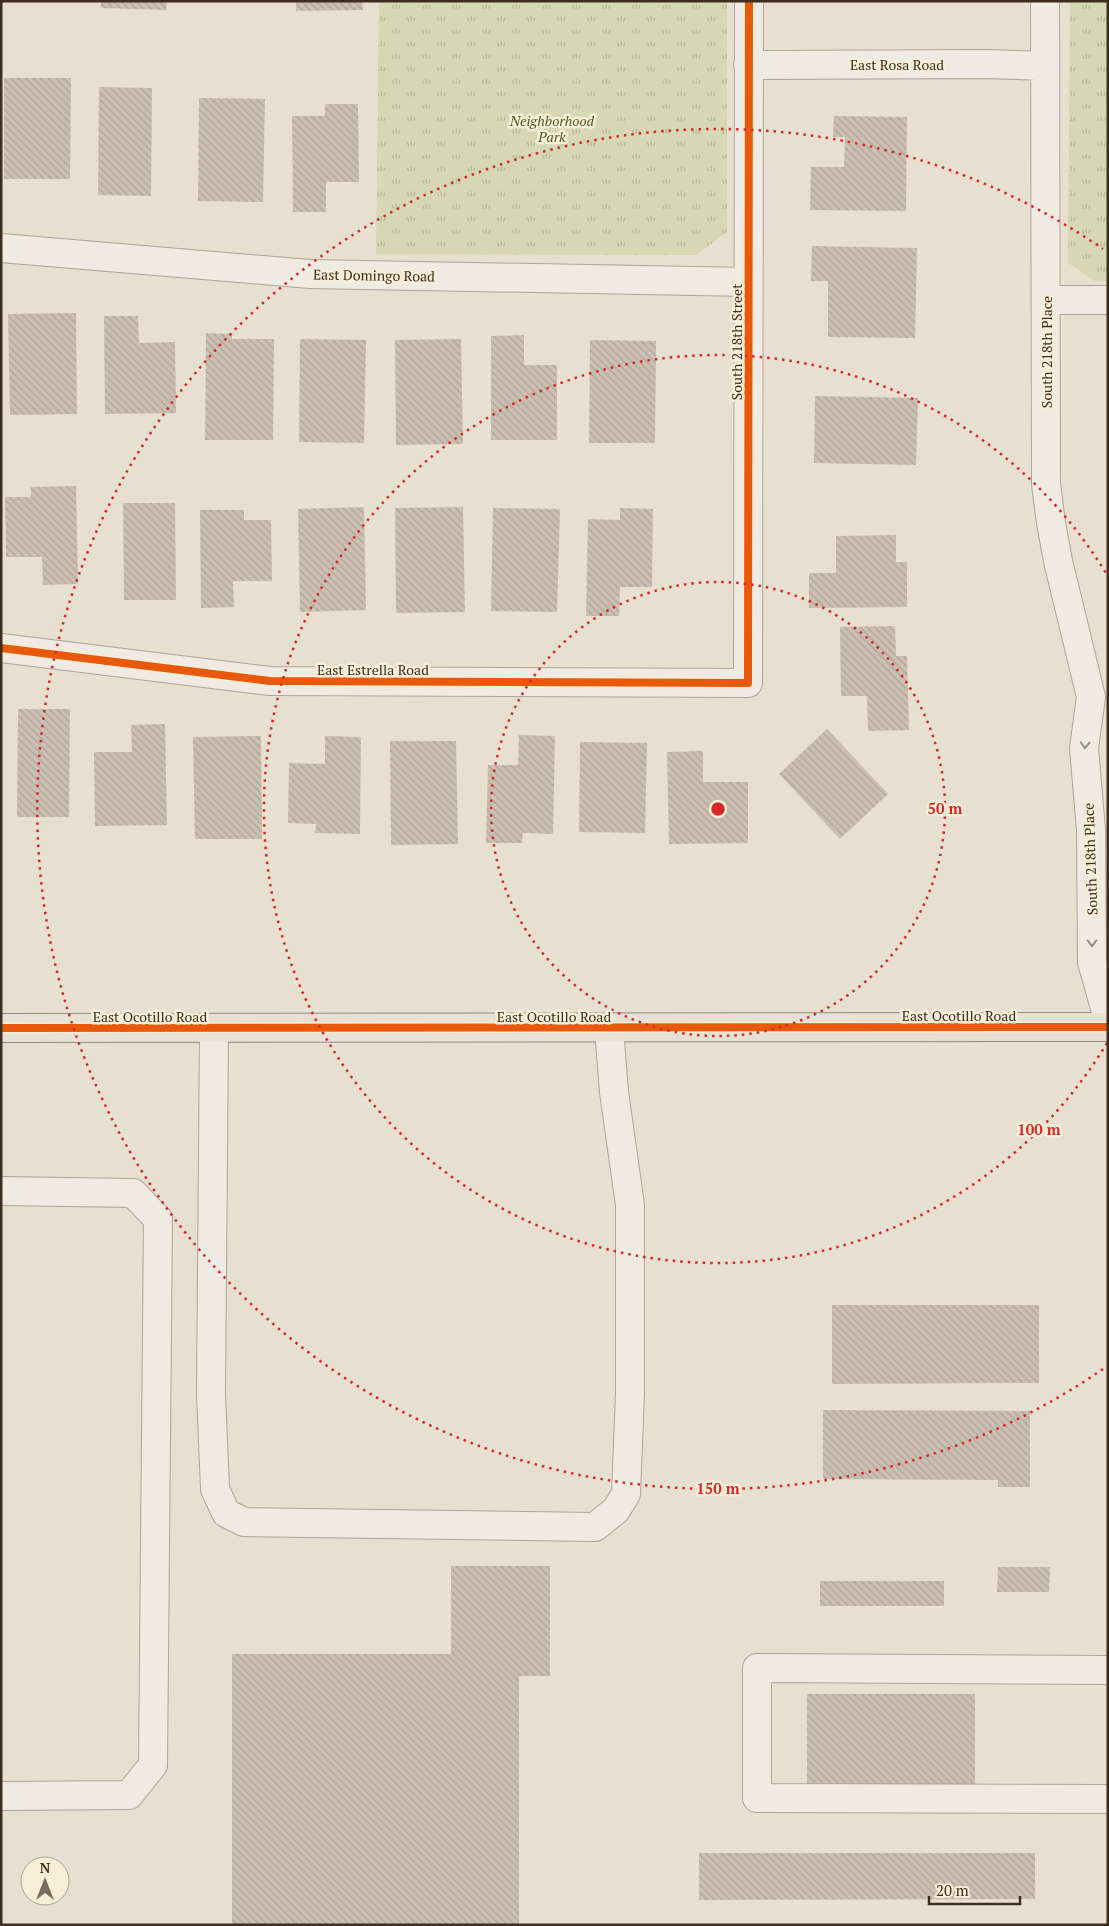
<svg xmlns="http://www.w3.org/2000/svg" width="1109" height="1926" viewBox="0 0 1109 1926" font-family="'PT Serif',serif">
<defs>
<pattern id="grass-tufts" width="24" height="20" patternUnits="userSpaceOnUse" patternTransform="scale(1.25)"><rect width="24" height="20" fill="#d6d7b3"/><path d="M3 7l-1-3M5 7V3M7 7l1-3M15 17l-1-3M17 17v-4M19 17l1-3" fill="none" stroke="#b9b99a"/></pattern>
<pattern id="building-back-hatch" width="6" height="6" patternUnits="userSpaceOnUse" patternTransform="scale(1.25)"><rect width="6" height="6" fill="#cbbfb2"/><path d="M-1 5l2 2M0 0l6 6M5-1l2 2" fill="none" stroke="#afa499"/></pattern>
</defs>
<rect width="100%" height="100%" fill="#e7e0d1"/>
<path fill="url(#grass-tufts)" d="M379 1H727V232L696 255 376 254Z
M1070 1H1108V281H1095L1068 263Z"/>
<path fill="url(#building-back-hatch)" d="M101 1H167L166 10 101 8Z
M296 1H362L363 10 296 11Z
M4 78H71L70 179H4Z
M99 87 152 88 151 196 98 195Z
M199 98 265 99 263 202 198 201Z
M325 104H358L359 182H326V212H293L292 116H325Z
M834 116 907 117 906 211 810 210 811 167H844L845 137H833Z
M812 246 917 248 915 338 828 337V281H811Z
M76 313 77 414 10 415 8 314Z
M104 316H138L139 343 175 342 176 413 105 414Z
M206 333 232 334V339H274L273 440H205Z
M524 335V365H557V440H491V336Z
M300 339 366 340 364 443 299 442Z
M461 339 463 444 396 445 395 340Z
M590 340 656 341 655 443H589Z
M815 396 918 398 916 465 814 463Z
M76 486 78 584 43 585 42 557H6L5 497H31V487Z
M123 503H175L176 600H124Z
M364 507 366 610 300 612 298 509Z
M463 507 465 612 396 613 395 508Z
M493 508 560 509 557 612 491 611Z
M620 508 653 509 652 587H620L619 616H586L588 519 620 520Z
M200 510H244V520H271L272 581H233L234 607 201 608Z
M896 535V562H907V607L809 608V573H836V536Z
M895 626 896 656H907L909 730 868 731 867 696H841L840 627Z
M18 709H70L69 817H17Z
M165 724 167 825 95 826 94 752H132L131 725Z
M827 729 888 794 840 839 779 774Z
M519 735 555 736 553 834 523 833 522 843H486L488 765H518Z
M261 736 262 839H195L193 737Z
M325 736 361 737 360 834 315 833 316 824 288 823 289 763 325 764Z
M390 741H456L458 844 391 845Z
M580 742 647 743 645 833 579 832Z
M703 751V782H748V843L669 844 667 752Z
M832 1305H1039V1383L832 1384Z
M823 1410 1030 1411V1487H998V1480L823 1479Z
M451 1566H550V1676H519V1925H232V1654H451Z
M998 1567H1050L1049 1592H997Z
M820 1581H944V1606H820Z
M807 1694H975V1785L807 1784Z
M699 1853H1035V1899L699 1900Z"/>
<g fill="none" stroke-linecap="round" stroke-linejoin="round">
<defs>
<path id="minor" d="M1045 1 1046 484 1051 523 1058 561 1091 697 1084 748 1091 830 1092 962 1108 1019
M748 65 984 64 1045 66
M1 248 310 274 748 282
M1046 300H1108
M1 648 270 681 748 683 749 1
M214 1029 211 1394 215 1489 226 1513 244 1522 595 1527 616 1510 626 1494 630 1393V1205L614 1092 609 1028
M1 1191 133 1193 158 1219 153 1765 129 1795 1 1796
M1108 1670 757 1668V1798L1108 1799"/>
<path id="major" d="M1 1028 1108 1027"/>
</defs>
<use href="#minor" stroke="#ada599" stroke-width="30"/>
<use href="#major" stroke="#928b80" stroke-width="30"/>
<use href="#minor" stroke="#efebe3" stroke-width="28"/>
<use href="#major" stroke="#e6e1d4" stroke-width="28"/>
<defs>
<path id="cycleway" d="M1 648 270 681 748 683 749 1
M1 1028 1108 1027"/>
</defs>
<use href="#cycleway" stroke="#f7eed8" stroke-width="11"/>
<use href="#cycleway" stroke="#e8590c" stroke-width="8"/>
</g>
<defs><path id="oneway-chevron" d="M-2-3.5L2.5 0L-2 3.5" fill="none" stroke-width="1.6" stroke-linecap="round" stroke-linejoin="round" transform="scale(1.25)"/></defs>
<g stroke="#968c82">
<use href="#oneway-chevron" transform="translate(1085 745) rotate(93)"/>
<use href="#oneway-chevron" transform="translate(1092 943) rotate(90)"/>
</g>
<g fill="none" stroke="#d62828" stroke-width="2.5" stroke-dasharray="2.5 5">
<circle cx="718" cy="809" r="227"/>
<path d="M1107 1043A454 454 0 1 1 1107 575"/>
<path d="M1103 1369A680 680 0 1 1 1103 249"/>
</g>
<g text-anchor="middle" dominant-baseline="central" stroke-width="5" stroke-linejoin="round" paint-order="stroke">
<g font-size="14" fill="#3d2e20" stroke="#f7eed8">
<text x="897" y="64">East Rosa Road</text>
<text transform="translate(374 275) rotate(1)">East Domingo Road</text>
<text transform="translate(736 342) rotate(-90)">South 218th Street</text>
<text transform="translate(1046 352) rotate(-90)">South 218th Place</text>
<text x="373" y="669">East Estrella Road</text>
<text transform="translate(1090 859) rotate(-92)">South 218th Place</text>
<text x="959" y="1015">East Ocotillo Road</text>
<text x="150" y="1016">East Ocotillo Road</text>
<text x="554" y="1016">East Ocotillo Road</text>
</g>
<g font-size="14" font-style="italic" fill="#4d5a26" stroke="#f7eed8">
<text x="552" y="120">Neighborhood<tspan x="552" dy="16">Park</tspan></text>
</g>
</g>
<circle cx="718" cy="809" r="8" fill="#d62828" stroke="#f7eed8" stroke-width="2.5"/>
<g font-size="15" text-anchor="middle" font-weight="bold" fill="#d62828" stroke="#f7eed8" stroke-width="5" stroke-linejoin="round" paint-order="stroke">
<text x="945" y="814">50 m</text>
<text x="1039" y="1135">100 m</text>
<text x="718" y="1494">150 m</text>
</g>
<rect width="1109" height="1926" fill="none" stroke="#3d2e20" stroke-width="5"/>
<g transform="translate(45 1881)"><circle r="24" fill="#f7eed8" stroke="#ada18e"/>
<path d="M0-4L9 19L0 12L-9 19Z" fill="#786c5e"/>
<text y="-8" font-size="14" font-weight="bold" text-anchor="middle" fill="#3d2e20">N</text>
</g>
<path d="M929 1896v8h91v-8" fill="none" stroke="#3d2e20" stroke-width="2.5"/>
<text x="936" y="1896" font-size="15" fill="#3d2e20" stroke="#f7eed8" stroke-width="4" paint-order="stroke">20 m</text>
</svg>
